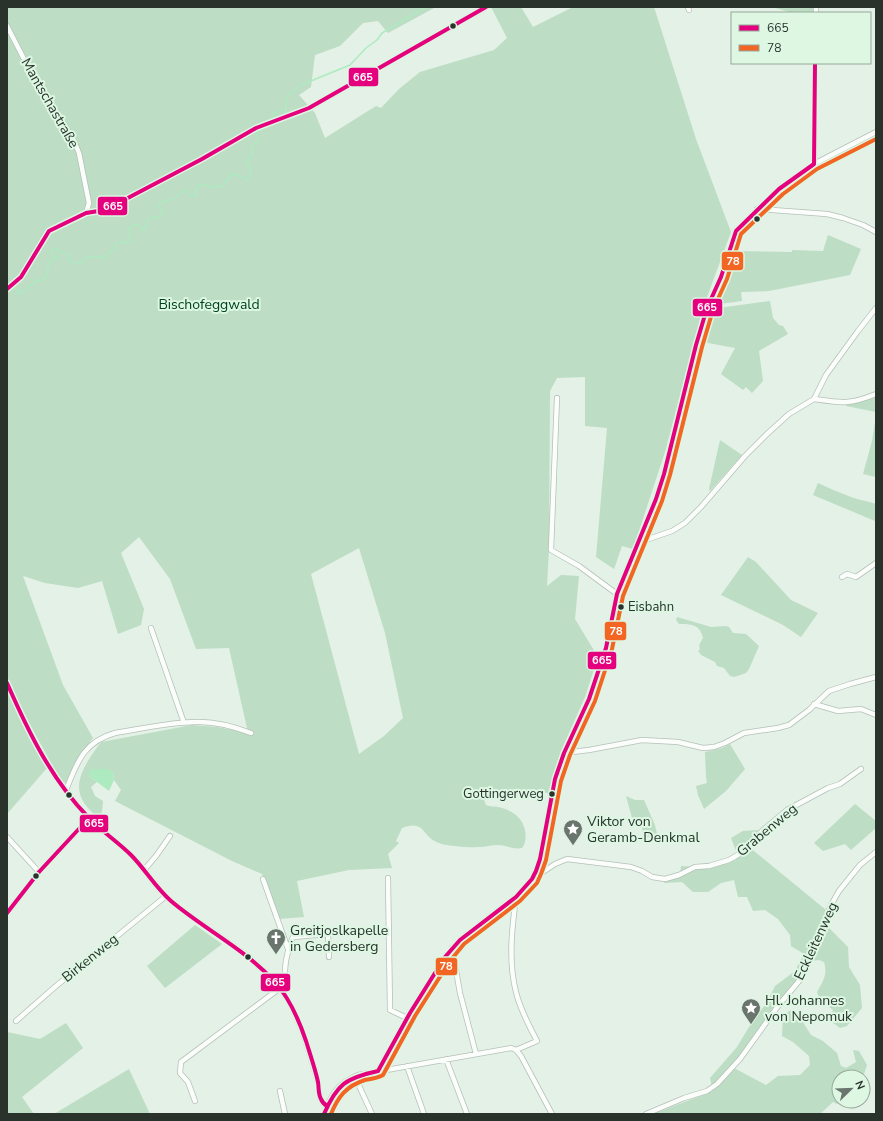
<svg xmlns="http://www.w3.org/2000/svg" width="883" height="1121" viewBox="0 0 883 1121" font-family="'Nunito Sans',sans-serif">
<rect width="100%" height="100%" fill="#e3f1e6"/>
<path fill="#bdddc5" fill-rule="evenodd" d="M7 7H436L388 33 378 21 363 23 340 46 315 55 311 87 299 95 315 113 325 138 376 106 381 108 399 89 420 72 494 50 507 38 491 7H521L533 27 573 7H654L696 139 731 232 703 308 665 452 633 549 622 546 614 569 596 557 607 428 585 426V377L557 378 550 391 549 548 547 586 561 575 579 576 575 619 598 657 585 697 561 751 548 793 542 792 484 800 486 805C490 807 494 806 498 807 512 810 522 817 525 830 526 837 526 843 522 848 514 850 506 845 498 845 491 845 485 847 479 847 471 848 446 846 439 843 421 837 426 819 402 828L396 841 399 843 388 854 392 868 349 870 297 881 304 917 279 919 262 874 232 861 115 801 121 790 114 780 113 772 89 776 97 782 91 787 95 796 103 801 102 812 97 817C91 811 82 803 80 794 75 776 91 756 101 742L192 725 217 727 250 733 247 728 229 648 196 649 170 579 139 537 121 553 144 609 141 625 118 634 102 581 78 588 45 583 23 576 63 685 93 738 75 763 68 782 65 783 60 779 28 721 7 677ZM359 548 385 633 403 718 384 736 359 754 311 574Z
M772 7H813V13H792Z
M828 235 861 249 850 275 769 291 741 292 742 301 712 305 724 278 732 251 792 252V250L823 251Z
M770 301 773 318 779 325 783 326 788 334 759 351 763 381 752 393 746 387 743 390 721 374 735 348 703 342 711 309Z
M876 395V412L846 406V404Z
M876 416V477L863 474 872 441Z
M720 440 742 455 710 491 709 489Z
M818 483C829 488 840 493 851 497 859 500 867 501 876 504L875 521 813 495Z
M748 557 756 562 791 600 818 613 801 637 783 625 721 595Z
M677 617 711 627 726 626 729 627 733 633 746 634 759 646 749 669 746 673 734 677 730 676 724 668 717 666 715 662 701 655 698 651 700 649 699 645 703 638C700 624 691 624 679 624L676 620Z
M7 690 47 768 7 814Z
M730 744 745 769 726 791 704 809 698 795 696 786 707 783 706 777 705 752 722 748Z
M626 796 635 800H644L655 825 657 834 644 838 640 818H632Z
M855 804 876 821V828L851 850 845 844 823 851 814 843Z
M758 830 748 846 826 910 820 923 828 927 848 947 849 967 860 985 862 1008 847 1026 840 1028 829 1020 833 1010 820 1000 817 992C823 982 828 974 824 962L819 960 811 961 802 981 770 1018 734 1068 766 1085 778 1076 800 1075 810 1065 809 1056 793 1042 782 1036 783 1015 791 1010 801 1019 811 1035 823 1041 837 1053 841 1066 846 1068 856 1062 853 1050 859 1051 867 1065 864 1074 860 1077 852 1074 846 1077H839V1101H841L837 1104 833 1102 820 1114H653L713 1091 710 1078 737 1047 749 1027 767 1002 775 986 795 971 804 954 791 946 790 935 778 919 765 910 753 911 747 897H738L734 880 721 883 708 892H693L682 882 664 883V881L680 875 681 866 711 868 736 860V851L731 838 743 831Z
M195 925 222 944 165 988 147 966Z
M66 1023 83 1048 22 1097 34 1114H7V1032L40 1039Z
M129 1069 150 1114H54Z"/>
<path fill="#aeeac0" d="M91 769H107L113 772 114 780 109 791 89 776Z"/>
<g fill="none" stroke-linecap="round" stroke-linejoin="round">
<path stroke="#aeeac0" stroke-width="1.5" d="M272 121 274 113 281 111 286 113V103L288 95 301 85 350 65 366 48 377 40 382 33 426 7
M7 281 20 294 36 281H41L48 274C47 265 48 261 57 258L52 255 51 251 56 249 64 254H69L68 260 73 262 81 263 89 256 104 258 111 251 117 243 127 242 131 239 129 234 130 227 137 224 143 230 147 226 148 219 161 216 163 212 159 206 160 203 174 199 186 189 190 196 196 195V188L199 185 203 184 210 187 223 186 231 174 242 177 247 181 251 173 250 166 245 163 252 156V145L258 141 257 132 268 126"/>
<defs>
<path id="minor" d="M688 7 689 10
M816 13V7
M7 26 41 92 56 111 74 141 79 153 89 203 86 213
M814 164 815 63
M757 209 827 214 843 218 863 225 876 232
M7 289 21 277 49 231 86 213 105 210 202 159 256 128 309 108 486 7
M557 398 551 550 579 566 617 594
M814 399C841 403 849 405 876 394
M637 543 672 531 685 523 701 507 745 456 767 434 789 414 814 399 826 375 858 331 876 308
M842 577 847 574 856 577 876 563
M151 628 184 723
M7 683C27 731 52 780 88 817 102 831 118 842 131 855 145 869 155 888 171 901 205 929 246 949 276 983 297 1007 308 1048 317 1079 320 1088 317 1101 327 1106
M814 704 838 711 861 709 876 715
M564 753 589 750 642 740 678 742 703 748 714 747 725 743 744 733 778 728 789 725 809 710 829 691 850 684 876 677
M66 790C77 763 83 742 115 733 141 729 174 721 200 722 218 722 235 727 251 733
M7 837 39 872
M144 870 156 856 170 836
M388 878 390 1010 407 1018
M534 878 555 864 567 859 631 867 642 871 652 877 665 879 679 875 695 867 709 866 729 860 741 853 763 830 787 810 828 788 840 784 861 769
M263 879 288 949
M516 897C512 928 508 961 516 992 520 1009 529 1026 537 1041L516 1050
M7 913 39 872 89 818
M452 948 460 993 476 1054
M284 994C285 971 284 957 293 937L328 934 329 957
M16 1021 56 986 166 896
M446 1059 467 1114
M407 1066 424 1114
M378 1071 410 1013 445 957 460 940 516 897 525 888 532 879 536 871 540 859 555 779 564 753 589 699 606 648 617 594 656 499 664 474 696 345 707 308 721 277 736 231 779 189 814 164 876 132
M355 1077 372 1114
M280 1091 285 1114
M195 1101 188 1082 180 1073 181 1062 280 988
M324 1114C331 1095 338 1083 358 1075L511 1048 516 1050 521 1056 552 1114
M646 1114 684 1098 707 1091 717 1084 740 1059 778 1006 799 981 805 970 831 905 839 891 860 865 876 852"/>
</defs>
<use href="#minor" stroke="#b5c0b8" stroke-width="6"/>
<use href="#minor" stroke="#fbfdfb" stroke-width="4.5"/>
<defs>
<path id="bus-1" d="M814 164 815 63
M7 289 21 277 49 231 86 213 105 210 202 159 256 128 309 108 486 7
M7 683C28 731 51 779 88 817 101 831 117 841 131 855 145 869 155 887 171 901 204 929 245 949 275 982 290 999 299 1020 306 1041 310 1054 315 1068 318 1082 319 1088 318 1094 321 1099 322 1102 324 1104 327 1106
M7 913 39 872 89 818
M324 1114C337 1084 346 1078 378 1071L410 1013 445 957 460 940 516 897 532 879 536 871 540 859 555 779 564 753 589 699 606 648 617 594 656 499 664 474 696 345 707 308 721 277 736 231 779 189 814 164"/>
<path id="bus-2" d="M331 1114C338 1097 346 1086 365 1080 371 1079 378 1078 383 1075L415 1016 450 961 464 944 520 901 537 883 541 874 546 860 561 781 570 755 595 701 612 649 623 596 662 501 670 475 702 347 713 310 727 279 741 234 783 194 817 169 876 139"/>
</defs>
<use href="#bus-1" stroke="#ddf7e3" stroke-width="7"/>
<use href="#bus-2" stroke="#ddf7e3" stroke-width="7"/>
<use href="#bus-1" stroke="#e5007d" stroke-width="4"/>
<use href="#bus-2" stroke="#f26522" stroke-width="4"/>
</g>
<defs>
<symbol id="sight-pin" viewBox="-11 -11 22 30"><path d="M0 17L-7.5 6A9.5 9.5 0 1 1 7.5 6Z" fill="#6a766d" stroke="#ddf7e3"/><path d="M0-6L1.8-2.2L6-1.7L2.9 1.2L3.7 5.4L0 3.3L-3.7 5.4L-2.9 1.2L-6-1.7L-1.8-2.2Z" fill="#fff"/></symbol>
<symbol id="church-pin" viewBox="-11 -11 22 30"><path d="M0 17L-7.5 6A9.5 9.5 0 1 1 7.5 6Z" fill="#6a766d" stroke="#ddf7e3"/><path d="M-1.2-6h2.4v3.5h3.3v2.4h-3.3V6h-2.4V-.1h-3.3v-2.4h3.3Z" fill="#fff"/></symbol>
</defs>
<g fill-rule="evenodd">
<use href="#sight-pin" x="562" y="818" width="22" height="30"/>
<use href="#church-pin" x="265" y="927" width="22" height="30"/>
<use href="#sight-pin" x="740" y="997" width="22" height="30"/>
</g>
<g fill="#29332c" stroke="#ddf7e3" stroke-width="1.5">
<circle cx="453" cy="26" r="3.5"/>
<circle cx="757" cy="219" r="3.5"/>
<circle cx="621" cy="607" r="3.5"/>
<circle cx="552" cy="794" r="3.5"/>
<circle cx="69" cy="795" r="3.5"/>
<circle cx="36" cy="876" r="3.5"/>
<circle cx="248" cy="957" r="3.5"/>
</g>
<g text-anchor="middle" dominant-baseline="central" stroke-width="4" stroke-linejoin="round" paint-order="stroke">
<g font-size="13" fill="#29332c" stroke="#ddf7e3" text-anchor="start">
<text x="628" y="607">Eisbahn</text>
<text x="544" y="794" text-anchor="end">Gottingerweg</text>
</g>
<g font-size="14" fill="#29332c" stroke="#ddf7e3">
<text transform="translate(50 103) rotate(60)">Mantschastraße</text>
<text transform="translate(767 830) rotate(-40)">Grabenweg</text>
<text transform="translate(816 941) rotate(-65)">Eckleitenweg</text>
<text transform="translate(90 958) rotate(-39)">Birkenweg</text>
</g>
<g font-size="14" fill="#01421f" stroke="#ddf7e3">
<text x="209" y="304">Bischofeggwald</text>
</g>
<g font-size="14" fill="#29332c" stroke="#ddf7e3" text-anchor="start">
<text x="587" y="821">Viktor von<tspan x="587" dy="16">Geramb-Denkmal</tspan></text>
<text x="290" y="930">Greitjoslkapelle<tspan x="290" dy="16">in Gedersberg</tspan></text>
<text x="765" y="1000">Hl. Johannes<tspan x="765" dy="16">von Nepomuk</tspan></text>
</g>
</g>
<g stroke="#ddf7e3" stroke-width="1.5">
<rect x="348" y="67" width="31" height="20" rx="4" fill="#e5007d"/>
<rect x="97" y="196" width="31" height="20" rx="4" fill="#e5007d"/>
<rect x="721" y="251" width="23" height="20" rx="4" fill="#f26522"/>
<rect x="692" y="298" width="31" height="19" rx="4" fill="#e5007d"/>
<rect x="604" y="621" width="23" height="20" rx="4" fill="#f26522"/>
<rect x="587" y="651" width="30" height="19" rx="4" fill="#e5007d"/>
<rect x="79" y="814" width="30" height="19" rx="4" fill="#e5007d"/>
<rect x="435" y="957" width="23" height="19" rx="4" fill="#f26522"/>
<rect x="260" y="973" width="31" height="19" rx="4" fill="#e5007d"/>
</g>
<g font-size="11" text-anchor="middle" font-weight="bold" fill="#fff">
<text x="363" y="81">665</text>
<text x="113" y="210">665</text>
<text x="733" y="265">78</text>
<text x="707" y="311">665</text>
<text x="616" y="635">78</text>
<text x="602" y="664">665</text>
<text x="94" y="827">665</text>
<text x="446" y="970">78</text>
<text x="275" y="986">665</text>
</g>
<rect width="883" height="1121" fill="none" stroke="#29332c" stroke-width="16"/>
<rect x="731" y="12" width="140" height="52" fill="#ddf7e3" stroke="#95a99a"/>
<rect x="739" y="25" width="20" height="6" fill="#e5007d" stroke="#95a99a"/>
<text x="767" y="32" font-size="12" fill="#29332c">665</text>
<rect x="739" y="45" width="20" height="6" fill="#f26522" stroke="#95a99a"/>
<text x="767" y="52" font-size="12" fill="#29332c">78</text>
<g transform="translate(851 1089) rotate(67)"><circle r="19" fill="#ddf7e3" stroke="#95a99a"/>
<path d="M0-3L7 15L0 10L-7 15Z" fill="#6a766d"/>
<text y="-6" font-size="11" font-weight="bold" text-anchor="middle" fill="#29332c">N</text>
</g>
</svg>
